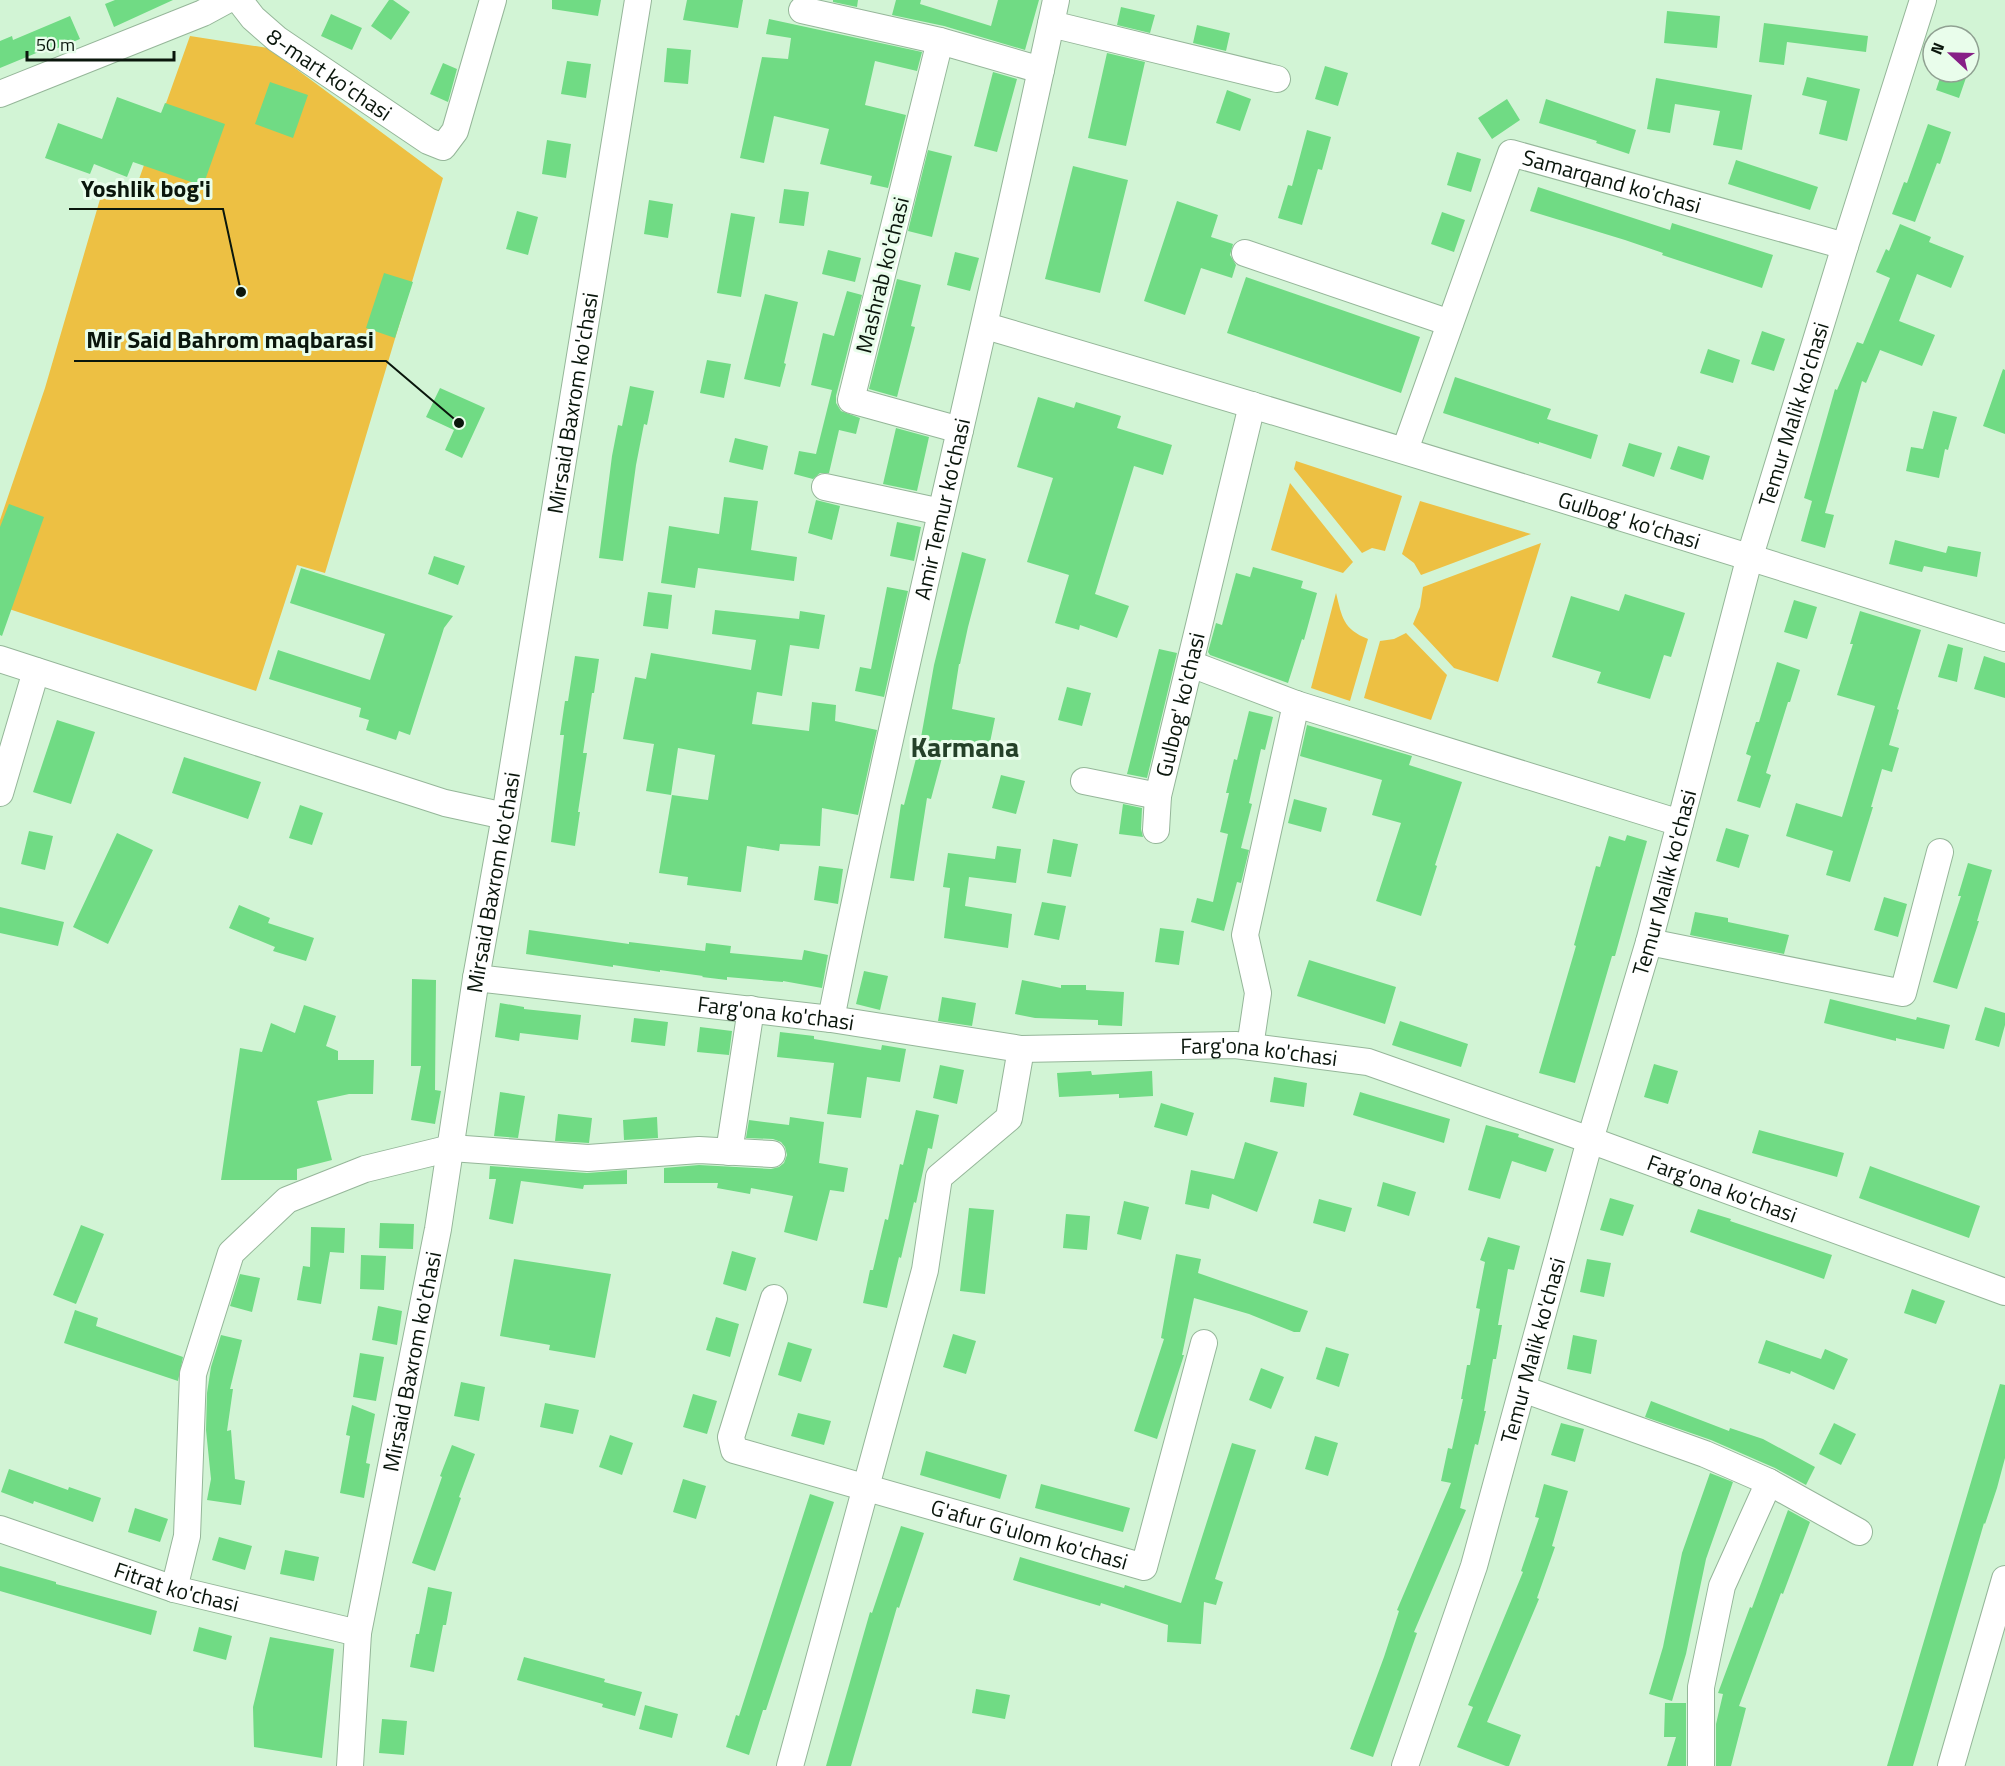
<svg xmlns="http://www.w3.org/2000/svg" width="2005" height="1766" viewBox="0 0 2005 1766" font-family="'Titillium Web',sans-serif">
<rect width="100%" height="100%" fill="#d2f4d5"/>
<path fill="#edc043" d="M190 36 268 48 443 178 325 573 297 565 256 691 0 606V520L45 388 103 189 133 196Z
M1296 461 1402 496 1385 551 1372 548 1362 553 1294 469Z
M1290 483 1353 562 1343 573 1271 550Z
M1420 501 1531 534 1421 575 1414 563 1402 554Z
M1541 543 1498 682 1454 668 1413 624 1420 607 1423 587Z
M1336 593C1342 617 1343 629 1368 639L1350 701 1311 688Z
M1406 633 1447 675 1431 720 1364 698 1380 641 1394 639Z"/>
<path fill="#70db84" d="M115 0H173L114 27 105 4Z
M389 0H393L410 12 391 40 371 26Z
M552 0H601L598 16 552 9Z
M687 0H743L738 28 683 20Z
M833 0H858L857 7 833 2Z
M896 0H921L920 4 991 26 998 0H1039L1025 50 944 26 892 15Z
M1121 7 1155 15 1150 33 1117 25Z
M1667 11 1720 16 1717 48 1664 43Z
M331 14 362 28 352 50 321 36Z
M70 16 80 39 48 52 46 49 0 68V41L12 36 13 40Z
M769 19 922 52 917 71 875 61 865 105 906 115 888 188 870 184 872 176 820 164 829 129 774 116 764 163 740 158 762 57 788 59 791 38 766 34Z
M1764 23 1868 36 1866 52 1787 42 1784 65 1759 62Z
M1197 25 1230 33 1226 51 1193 43Z
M667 48 691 50 688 84 664 82Z
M1107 53 1145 62 1126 146 1088 138Z
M567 61 591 64 586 98 561 94Z
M443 63 457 69 448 102 430 94Z
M1325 66 1348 73 1338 106 1315 99Z
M993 72 1017 79 997 152 974 146Z
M1942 72H1968L1959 98 1936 90Z
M1807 77 1860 89 1847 141 1819 134 1827 101 1802 95Z
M1656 78 1752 95 1742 150 1713 145 1720 111 1675 104 1670 133 1647 129Z
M270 82 308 95 293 138 255 124Z
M1227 90 1251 99 1240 131 1216 123Z
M117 97 161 113 165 103 225 124 203 186 133 162 127 177 94 164 90 174 45 158 58 123 102 139Z
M1507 99 1520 120 1492 139 1478 118Z
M1546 99 1636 130 1629 154 1596 143 1597 141 1539 123Z
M1928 124 1951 132 1940 164 1937 163 1915 222 1892 214 1904 182 1907 183Z
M1307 130 1331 137 1322 170 1318 169 1302 225 1278 218 1288 185 1292 186Z
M547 140 571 144 566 178 542 174Z
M928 150 952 156 932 237 908 231Z
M1457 152 1481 159 1471 192 1447 185Z
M1736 160 1818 187 1810 210 1728 184Z
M1073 166 1128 180 1100 293 1045 279Z
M1538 187 1670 230 1672 223 1773 255 1762 288 1662 255 1663 253 1625 240 1530 211Z
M784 189 809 192 804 226 779 223Z
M649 200 673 204 668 238 644 234Z
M1177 201 1218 215 1211 237 1233 244 1230 255 1236 265 1232 278 1201 268 1185 315 1144 301Z
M517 211 538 217 528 255 506 249Z
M1442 212 1465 220 1454 252 1431 244Z
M731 213 755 217 741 297 717 293Z
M1900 224 1931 237 1929 242 1964 256 1951 288 1917 274 1899 321 1935 335 1922 366 1880 350 1866 383 1862 381 1825 513 1834 515 1825 548 1801 541 1812 501 1804 498 1835 389 1837 390 1857 342 1863 344 1890 278 1876 272 1886 249 1889 251Z
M828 250 861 258 855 282 822 274Z
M955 252 979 258 970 291 947 285Z
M384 273 413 282 395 338 366 328Z
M1246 277 1420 337 1401 393 1227 333Z
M897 279 921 285 911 326 915 327 897 397 869 389Z
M847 291 862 295 836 396V403L841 411 860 418 856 434 839 430 829 473H820L813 479 794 474 799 451 816 454 832 390 811 385 823 333 834 336Z
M765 294 798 302 784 363 786 364 780 387 744 379Z
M1762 331 1785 339 1774 371 1751 364Z
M1708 349 1740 360 1733 383 1700 373Z
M707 360 731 364 724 398 700 393Z
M2003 369 2005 370V434L1983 426Z
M1455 377 1551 409 1547 419 1598 435 1591 459 1539 442V444L1443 413Z
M630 386 654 391 647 425 644 424 636 465 623 561 599 558 612 456 618 425 622 426Z
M440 388 485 408 462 458 445 450 454 430 426 417Z
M1038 397 1074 408 1076 402 1121 416 1117 428 1172 445 1163 475 1134 466 1095 594 1129 606 1117 638 1080 625 1079 630 1055 623 1069 575 1027 562 1053 478 1017 467Z
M1933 411 1957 417 1948 450 1945 449 1939 478 1906 471 1911 447 1923 449Z
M896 428 929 437 917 491 883 484Z
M735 438 768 446 763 470 729 462Z
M1629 443 1662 453 1654 477 1622 466Z
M1678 446 1710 456 1703 480 1670 469Z
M724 497 758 501 751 550 797 557 794 581 698 568 695 588 661 583 669 526 719 534Z
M816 500 840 506 832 540 808 533Z
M9 504 44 517 2 636 0 635V527Z
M897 522 921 527 914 561 890 556Z
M1895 540 1946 553 1948 546 1981 552 1977 577 1924 566 1922 572 1889 564Z
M962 552 986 559 968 627 960 664H959L952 709 995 718 988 752 946 743 931 799 927 798 914 881 890 878 901 804 904 805 920 743 934 665Z
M434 556 465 566 458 585 428 574Z
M1253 567 1303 581 1301 588 1317 593 1304 640 1302 639 1288 683 1210 655 1208 652 1216 623 1222 625 1236 573 1250 577Z
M301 568 453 616 444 628 410 735 399 731 396 740 366 730 369 720 359 717 361 708 269 679 278 650 370 680 385 634 290 603Z
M887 587 908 591 884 697 855 691 860 667 871 669Z
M648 592 672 595 668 629 643 626Z
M1625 594 1685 613 1671 657 1664 655 1650 699 1597 683 1601 672 1552 657 1571 596 1619 611Z
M1794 600 1817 607 1807 639 1784 632Z
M715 610 799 619 800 611 825 615 819 649 790 645 782 696 757 692 752 724 809 731 812 702 836 705 835 721 877 730 858 815 822 808 820 846 780 844 779 851 747 846 741 892 687 885 688 877 659 873 672 795 708 800 715 755 678 748 671 795 646 791 654 744 623 739 635 677 646 679 651 653 751 670 756 640 712 634Z
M1860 611 1921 630 1897 709 1899 710 1889 745 1899 748 1892 772 1882 769 1871 807H1873L1850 882 1826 875 1833 851 1786 836 1796 803 1842 817 1875 706 1837 695 1853 644H1850Z
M1948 644 1963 648 1957 682 1938 677Z
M1159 649 1177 653 1147 778 1127 774Z
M575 656 599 659 594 693H592L583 753H587L578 812H580L575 846 551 842 564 735H560L565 701H568Z
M1984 656 2005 663V698L1974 689Z
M1777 662 1800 670 1790 702H1788L1766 773 1771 775 1760 808 1737 801 1751 756 1746 754 1756 722H1759Z
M1067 687 1091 693 1082 726 1058 720Z
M1249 711 1273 717 1265 750 1261 749 1249 803 1252 804 1241 848 1249 850 1241 883 1237 882 1224 931 1191 922 1197 898 1213 902 1228 834 1220 832 1229 793H1226L1234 759 1237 760Z
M57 720 95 732 71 804 33 792Z
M1307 725 1412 756 1409 765 1462 782 1435 865 1437 866 1421 916 1376 901 1401 823 1372 815 1382 780 1300 756Z
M184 757 261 782 248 819 172 793Z
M1001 775 1025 781 1016 814 992 808Z
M1294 799 1327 808 1321 832 1288 823Z
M1123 804 1142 808 1141 829 1143 837 1119 834Z
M300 805 323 813 312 845 289 838Z
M1726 828 1749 835 1739 868 1716 861Z
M29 831 53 836 45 870 21 864Z
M117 833 153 850 108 944 73 927Z
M1627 835 1647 841 1615 956H1612L1575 1083 1539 1073 1576 946 1574 945 1596 866 1600 867 1609 836 1625 841Z
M1053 839 1078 844 1071 877 1047 873Z
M997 846 1021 849 1016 883 969 877 965 906 1012 914 1008 948 944 938 950 888 943 887 948 853 995 859Z
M1968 863 1992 870 1977 921H1979L1957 989 1933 982 1961 896H1958Z
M819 866 843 869 838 904 814 900Z
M1884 897 1907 904 1898 937 1874 930Z
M1042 902 1066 906 1059 940 1034 935Z
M239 905 270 918 268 923 314 938 306 961 273 951 275 947 229 928Z
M0 907 64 922 58 946 0 933Z
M1695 912 1728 918V922L1789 935 1784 954 1690 935Z
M1160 928 1184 931 1179 965 1155 962Z
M529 930 629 944V942L705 951 706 943 731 946 730 953 802 960 804 950 828 955 822 988 783 981V982L727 977V980L702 977 703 976 660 970V972L613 965V967L526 954Z
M1309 960 1396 987 1385 1024 1297 996Z
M864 971 888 976 880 1010 856 1004Z
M412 979 436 980 435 1090 441 1091 435 1124 411 1120 421 1066H411Z
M1022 980 1061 988V985H1086V990L1124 992 1122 1026 1098 1025V1020L1035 1018 1015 1014Z
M942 997 976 1003 972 1026 938 1021Z
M1830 999 1916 1020 1917 1017 1950 1025 1944 1049 1896 1038V1041L1824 1023Z
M500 1003 524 1007V1009L581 1015 578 1040 520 1033 519 1041 495 1037Z
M304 1005 336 1016 326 1046 338 1051V1060H374L373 1094H349L317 1101 332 1160 297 1169V1180H221L240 1048 262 1052 271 1023 295 1033Z
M1985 1007 2005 1013V1025L1999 1047 1975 1040Z
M634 1018 668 1022 665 1046 631 1042Z
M1400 1021 1468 1044 1461 1067 1392 1045Z
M700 1027 732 1031 729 1055 697 1052Z
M780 1032 814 1036V1039L881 1050 882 1045 906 1049 900 1082 867 1077 861 1118 827 1114 834 1063 777 1057Z
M1654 1064 1678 1071 1668 1104 1644 1097Z
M940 1065 964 1070 957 1104 933 1098Z
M1091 1071 1092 1075 1152 1071 1153 1096 1119 1098V1094L1059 1097 1057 1073Z
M1274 1077 1307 1083 1304 1107 1270 1102Z
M500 1092 525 1096 518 1138 494 1136Z
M1360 1092 1450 1119 1444 1143 1353 1115Z
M1161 1103 1194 1113 1187 1136 1154 1127Z
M916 1110 939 1115 932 1149 928 1148 916 1203 914 1202 901 1258 899 1257 887 1308 863 1303 870 1270H873L885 1219 888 1220 900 1164 903 1165Z
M558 1114 592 1118 589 1143 555 1141Z
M657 1117 658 1138 624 1140 623 1120Z
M790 1117 824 1122 819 1163 848 1168 844 1192 830 1190 817 1241 784 1232 793 1196 751 1188 750 1194 717 1188 718 1183H664V1168L699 1165 771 1169 779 1167 784 1163 787 1155 785 1147 781 1142 773 1139 746 1138 749 1120 789 1125Z
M1486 1125 1519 1134 1518 1137 1554 1149 1546 1172 1512 1161 1500 1199 1468 1190Z
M1759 1130 1844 1153 1837 1177 1752 1153Z
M1245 1142 1278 1152 1257 1212 1212 1194 1209 1209 1185 1204 1191 1170 1234 1179Z
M490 1166 587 1173 627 1170V1184L584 1185 583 1189 521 1181 513 1224 489 1219 496 1179H489Z
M1870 1166 1980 1206 1969 1238 1859 1198Z
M1383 1182 1416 1192 1409 1216 1377 1206Z
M1610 1198 1634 1205 1623 1236 1600 1230Z
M1319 1199 1352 1208 1345 1232 1313 1223Z
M1124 1201 1149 1207 1141 1240 1117 1234Z
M969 1208 994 1210 985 1294 960 1291Z
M1698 1209 1731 1219 1730 1221 1832 1255 1824 1279 1690 1232Z
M1066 1214 1090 1216 1087 1250 1063 1248Z
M380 1223 414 1224 413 1249 379 1248Z
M81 1225 104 1234 76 1304 53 1295Z
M311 1227 345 1228 344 1253 330 1252 321 1304 297 1300 303 1266 310 1267Z
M1488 1237 1520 1246 1514 1270 1508 1269 1498 1325H1502L1496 1359H1493L1484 1411H1486L1478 1445 1475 1444 1460 1508 1466 1510 1414 1632 1417 1633 1373 1757 1350 1749 1384 1657 1399 1611 1397 1610 1451 1483 1441 1481 1448 1448 1452 1449 1463 1399H1461L1467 1365H1470L1480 1309 1476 1308 1485 1262 1480 1260Z
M732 1251 756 1258 746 1291 723 1284Z
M1176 1254 1201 1259 1198 1273 1308 1311 1300 1332H1294L1249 1314 1194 1298 1182 1355H1184L1157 1439 1134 1431 1164 1339 1161 1338Z
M361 1255 386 1256 384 1290 360 1289Z
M514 1259 611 1274 595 1358 549 1350 550 1345 500 1336Z
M1587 1259 1611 1263 1604 1297 1580 1292Z
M240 1274 260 1278 252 1312 230 1306Z
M1912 1289 1945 1301 1936 1324 1904 1313Z
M378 1306 402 1311 397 1345 372 1340Z
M75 1310 98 1318 96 1326 183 1357 178 1381 64 1343Z
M716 1317 739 1324 730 1357 706 1350Z
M953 1334 976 1341 966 1374 943 1367Z
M221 1335 242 1340 230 1389H233L227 1431 231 1430 235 1479 245 1481 241 1505 207 1500 211 1479 206 1430 207 1393 211 1367Z
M1573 1335 1597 1340 1591 1374 1567 1369Z
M1766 1340 1821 1359 1825 1349 1848 1359 1834 1390 1791 1371 1790 1374 1758 1363Z
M788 1342 812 1349 801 1382 778 1375Z
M1326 1347 1349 1354 1339 1387 1316 1379Z
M360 1353 384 1357 376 1401 353 1397Z
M1261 1368 1284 1377 1271 1409 1249 1400Z
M461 1382 485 1387 479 1421 454 1416Z
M2000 1384 2005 1385V1458L1997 1488 1985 1524 1984 1523 1913 1766H1887Z
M693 1394 717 1401 707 1434 683 1427Z
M1651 1401 1729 1431 1730 1428 1763 1439 1815 1467 1806 1485 1775 1468 1711 1440 1645 1417Z
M545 1403 579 1410 573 1434 540 1427Z
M352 1405 375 1414 366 1463 370 1464 364 1498 340 1493 350 1436 346 1435Z
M798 1413 831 1421 824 1445 791 1436Z
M1561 1423 1584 1429 1575 1462 1551 1455Z
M1834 1423 1856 1434 1841 1465 1819 1454Z
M610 1435 633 1443 622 1475 599 1467Z
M1315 1436 1338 1443 1328 1476 1305 1469Z
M1232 1443 1256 1450 1215 1579 1223 1582 1216 1605 1204 1602 1201 1644 1167 1642 1168 1625 1101 1603 1100 1606 1013 1580 1020 1557 1124 1588 1125 1585 1181 1603Z
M452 1445 475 1454 459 1497 461 1498 435 1571 412 1563 442 1477 440 1476Z
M926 1451 1007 1475 1000 1499 920 1475Z
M9 1469 68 1490 69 1487 101 1498 93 1522 34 1501 33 1504 1 1492Z
M1710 1473 1733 1482 1706 1559 1686 1654 1672 1701 1649 1694 1663 1647 1682 1553Z
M683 1479 706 1486 696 1519 673 1512Z
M1041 1484 1130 1508 1123 1532 1035 1508Z
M1544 1484 1568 1491 1552 1546 1555 1547 1537 1598 1539 1599 1487 1722 1521 1735 1509 1766H1506L1457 1747 1473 1707 1468 1705 1523 1572 1521 1571 1539 1518 1535 1517Z
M810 1494 834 1502 766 1710H763L749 1755 726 1747 736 1715 739 1716Z
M135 1508 168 1519 160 1542 128 1532Z
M1788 1510 1810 1522 1783 1594 1781 1593 1739 1706 1746 1708 1731 1766H1716V1724L1723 1694 1718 1693 1750 1607 1752 1608Z
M901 1526 924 1533 899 1608 897 1607 851 1766H826L870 1612 872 1613Z
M219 1537 252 1546 245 1570 212 1560Z
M285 1550 319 1557 314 1581 280 1574Z
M0 1566 56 1582V1584L157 1611 151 1635 0 1591Z
M428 1587 452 1592 446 1625H443L434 1672 410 1667 416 1634H419Z
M199 1627 232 1636 226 1660 193 1651Z
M270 1637 334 1649 322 1758 254 1747 253 1707Z
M524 1657 605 1679 604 1682 642 1692 635 1716 602 1707 603 1704 517 1680Z
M976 1689 1010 1695 1005 1719 972 1713Z
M1665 1703H1686V1766H1667L1676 1737H1664Z
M645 1705 678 1714 672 1738 639 1729Z
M382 1719 407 1721 404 1755 379 1753Z"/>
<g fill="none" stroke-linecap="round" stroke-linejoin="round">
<defs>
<g id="minor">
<path id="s1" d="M239 0 253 18 277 39 428 141 443 147 455 131 493 0"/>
<path d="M802 10 940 41 1041 70"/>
<path d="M1051 24 1277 79"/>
<path d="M940 41 851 400 960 430"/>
<path d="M0 94 203 13 227 0"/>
<path d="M1245 253 1450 323"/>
<path id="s2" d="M986 326C1326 426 1666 530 2005 638"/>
<path id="s3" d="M1405 450 1511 153 1845 246"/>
<path d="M825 487 941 512"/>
<path d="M0 659 445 803 505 816"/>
<path d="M1191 664 1296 704 1680 823"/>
<path d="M1084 781 1158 796"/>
<path d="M0 793 36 671"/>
<path id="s4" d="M1156 830 1158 796 1252 405"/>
<path d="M1649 942 1903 993 1940 852"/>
<path id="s5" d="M476 978 831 1019 1021 1049 1235 1045 1368 1062 1590 1140 2005 1292"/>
<path id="s6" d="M831 1019C899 677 984 340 1056 0"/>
<path d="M1250 1047 1258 993 1245 935 1296 704"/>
<path d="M729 1152 751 1009"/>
<path id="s7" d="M774 1298 731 1437 734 1450 1144 1567 1204 1343"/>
<path d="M1523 1389 1705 1454 1769 1482 1859 1532"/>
<path id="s8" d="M0 1529 174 1589 358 1633"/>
<path d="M174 1589 187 1536 193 1374 231 1253 287 1200 365 1169 451 1148 588 1158 699 1150 772 1154"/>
<path id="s9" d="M350 1766 358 1633 438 1229 476 978 505 816 638 0"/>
<path d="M790 1766 925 1270 939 1177 1009 1118 1021 1049"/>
<path id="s10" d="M1405 1766 1474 1566 1590 1140 1649 942 1750 556 1845 246 1923 0"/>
<path d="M1701 1766V1687L1722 1586 1769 1482"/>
<path d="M1951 1766 2005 1579"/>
</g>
</defs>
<use href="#minor" stroke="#95b699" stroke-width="28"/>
<use href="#minor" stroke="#fff" stroke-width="26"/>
</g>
<g text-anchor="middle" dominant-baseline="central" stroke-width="6" stroke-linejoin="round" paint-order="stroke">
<g font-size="22" fill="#0a160c" stroke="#e9fdeb">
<text stroke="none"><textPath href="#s1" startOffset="118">8-mart ko'chasi</textPath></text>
<text stroke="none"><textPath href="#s3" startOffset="420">Samarqand ko'chasi</textPath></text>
<text transform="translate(882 275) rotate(-76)">Mashrab ko'chasi</text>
<text stroke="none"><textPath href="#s9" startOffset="1382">Mirsaid Baxrom ko'chasi</textPath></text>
<text stroke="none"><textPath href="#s10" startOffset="1407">Temur Malik ko'chasi</textPath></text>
<text stroke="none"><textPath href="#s6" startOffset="522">Amir Temur ko'chasi</textPath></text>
<text stroke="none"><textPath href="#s2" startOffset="672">Gulbog' ko'chasi</textPath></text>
<text stroke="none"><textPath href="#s4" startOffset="128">Gulbog' ko'chasi</textPath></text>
<text stroke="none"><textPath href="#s9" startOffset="896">Mirsaid Baxrom ko'chasi</textPath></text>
<text stroke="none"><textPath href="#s10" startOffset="921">Temur Malik ko'chasi</textPath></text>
<text stroke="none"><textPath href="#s5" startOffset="302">Farg'ona ko'chasi</textPath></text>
<text stroke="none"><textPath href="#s5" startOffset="788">Farg'ona ko'chasi</textPath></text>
<text stroke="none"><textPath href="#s5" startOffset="1274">Farg'ona ko'chasi</textPath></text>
<text stroke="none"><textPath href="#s10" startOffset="435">Temur Malik ko'chasi</textPath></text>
<text stroke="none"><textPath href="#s9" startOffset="410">Mirsaid Baxrom ko'chasi</textPath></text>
<text stroke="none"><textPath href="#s7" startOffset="466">G'afur G'ulom ko'chasi</textPath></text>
<text stroke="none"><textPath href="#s8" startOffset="186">Fitrat ko'chasi</textPath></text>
</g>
<g font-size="28" font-weight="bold" fill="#254129" stroke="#e9fdeb">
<text x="965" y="746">Karmana</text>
</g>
</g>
<path fill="none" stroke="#0a160c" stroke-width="2" d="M241 292L223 209H69M459 423L386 361H74"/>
<g fill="#0a160c" stroke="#e9fdeb" stroke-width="2">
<circle cx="241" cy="292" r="6"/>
<circle cx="459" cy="423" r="6"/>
</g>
<g font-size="24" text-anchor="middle" font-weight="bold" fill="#0a160c" stroke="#e9fdeb" stroke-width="6" stroke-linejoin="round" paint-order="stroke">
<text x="146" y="197">Yoshlik bog'i</text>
<text x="230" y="348">Mir Said Bahrom maqbarasi</text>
</g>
<g transform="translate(1951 54) rotate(292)"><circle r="28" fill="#e9fdeb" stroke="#90a192" stroke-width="1.5"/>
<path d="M0-4.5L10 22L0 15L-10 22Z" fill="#861f86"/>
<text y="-9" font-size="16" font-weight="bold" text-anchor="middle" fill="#0a160c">N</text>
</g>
<path d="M27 51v9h147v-9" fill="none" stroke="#0a160c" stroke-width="3"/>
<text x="36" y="51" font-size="18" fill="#0a160c" stroke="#e9fdeb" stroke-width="4.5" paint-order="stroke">50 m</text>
</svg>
